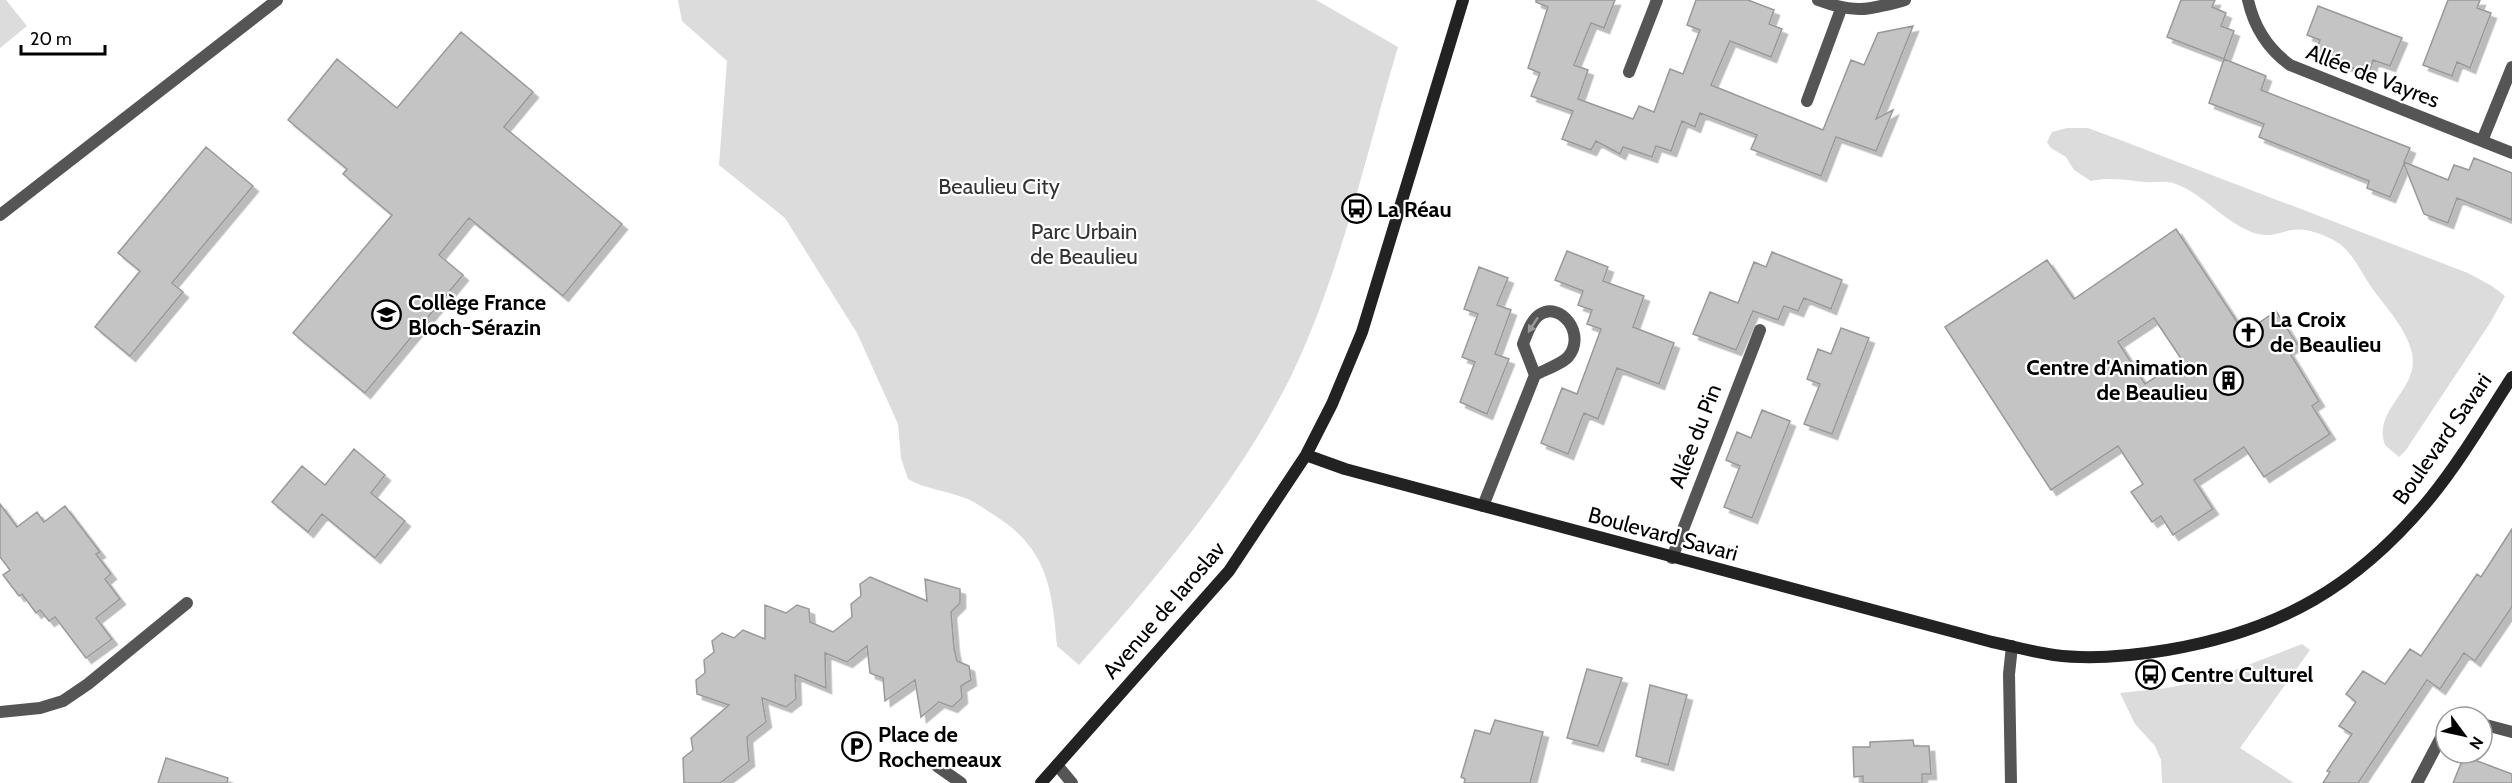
<svg xmlns="http://www.w3.org/2000/svg" width="2512" height="783" viewBox="0 0 2512 783" font-family="Cabin,sans-serif">
<defs>
<filter id="shadow"><feDropShadow dx="5.5" dy="5.5" stdDeviation="0" flood-color="#0004"/></filter>
</defs>
<rect width="100%" height="100%" fill="#fff"/>
<path fill="#dcdcdc" d="M0 0H6L27 26 0 48Z
M678 0H1316L1398 47C1366 154 1341 271 1293 372 1240 481 1159 575 1079 665L1057 646C1052 587 1047 548 994 515 986 510 978 504 970 500 950 491 927 490 908 479L901 458 898 424 857 333 785 218 719 165 727 61 682 21Z
M2067 128H2088L2123 141 2468 273 2492 286 2505 296 2490 323 2406 450 2399 457 2385 445C2372 409 2420 390 2412 353 2406 328 2387 309 2372 288 2362 274 2354 255 2340 244 2331 238 2317 232 2306 230 2281 226 2274 244 2245 229 2220 217 2202 194 2176 184 2165 180 2156 183 2145 182 2125 180 2110 177 2091 181L2074 170 2066 157 2051 148 2047 142 2052 132Z
M2302 644 2310 650 2240 748 2294 783H2162L2161 760 2155 746 2135 724 2120 693 2167 688 2214 678Z"/>
<path fill="#c4c4c4" stroke="#999" stroke-width="1.5" fill-rule="evenodd" filter="url(#shadow)" d="M1536 0H1615L1604 28 1591 23 1574 65 1588 70 1578 99 1633 119 1639 106 1654 112 1670 69 1683 74 1700 30 1687 25 1696 0H1748L1774 10 1769 24 1782 29 1771 57 1730 41 1711 85 1823 130 1851 60 1864 65 1878 33 1913 26 1876 119 1893 110 1876 151 1836 137 1821 176 1751 149 1757 135 1700 113 1695 127 1682 121 1671 151 1656 146 1652 157 1623 147 1620 154 1596 141 1591 150 1562 139 1573 111 1531 96 1540 73 1528 68 1548 7 1536 2Z
M2181 0H2215L2212 7 2226 13 2221 26 2234 31 2224 59 2167 37Z
M2448 0H2480L2477 8 2491 13 2470 68 2457 62 2452 76 2423 65Z
M2318 6 2402 38 2390 66 2373 60 2369 74 2315 54 2320 40 2307 35Z
M461 32 533 92 504 127 622 224 563 296 469 218 439 255 463 275 365 393 293 333 392 215 343 174 347 169 288 120 337 59 397 108Z
M2224 59 2266 76 2261 90 2410 148 2404 162 2448 180 2454 165 2469 170 2474 158 2512 173V220L2457 198 2448 223 2424 214 2404 164 2390 197 2367 188 2369 181 2259 137 2264 124 2209 103Z
M206 147 253 186 172 283 183 292 130 356 95 327 140 271 118 253Z
M2176 229 2237 322 2243 318 2250 329 2276 311 2297 344 2288 350 2319 401 2312 406 2330 434 2264 477 2244 447 2194 480 2213 509 2173 535 2161 516 2152 522 2131 492 2143 484 2118 446 2051 490 1945 327 2047 260 2074 299ZM2154 318 2182 360 2145 384 2118 342Z
M1567 251 1608 267 1603 281 1644 296 1633 327 1674 343 1659 384 1617 368 1598 419 1584 413 1568 454 1541 443 1562 388 1577 394 1601 329 1587 324 1592 310 1578 305 1583 291 1555 280Z
M1772 252 1842 280 1831 309 1804 298 1798 311 1784 306 1778 320 1753 311 1736 350 1693 334 1710 292 1738 303 1754 262 1766 267Z
M1479 267 1508 278 1497 305 1511 310 1495 354 1509 359 1487 414 1460 402 1475 362 1462 357 1478 314 1464 309Z
M1841 328 1869 338 1832 434 1804 424 1820 384 1807 379 1818 349 1831 354Z
M1762 410 1790 421 1752 518 1724 507 1740 466 1726 460 1737 432 1751 438Z
M354 449 385 475 371 493 405 521 375 558 322 514 308 532 272 502 302 466 325 485Z
M0 504 17 527 37 512 44 522 65 506 100 552 96 554 111 574 105 579 120 599 96 618 112 639 86 658 55 617 49 621 40 610 36 613 22 594 19 596 3 575 10 570 0 557Z
M2512 529V607L2475 661 2464 653 2440 689 2427 680 2358 783H2323L2330 772 2327 771 2352 734 2339 726 2356 702 2346 694 2363 671 2385 684 2410 649 2421 656 2477 574 2481 577Z
M870 577 927 601 925 579 960 589V603L951 612 954 648 957 661 969 666 971 680 961 686 962 698 952 707 939 702 921 717 915 680 885 701 883 678 870 673 867 646 847 662 825 653 826 688 795 675 796 699 786 707 762 698 766 722 747 737 749 761 720 783H684L683 758 693 750 691 738 729 705 697 694 696 680 705 673 704 660 714 652 712 641 722 633 734 638 743 630 765 639V605L786 613 797 605 809 609 810 622 833 632 852 617 851 604 861 596 860 584Z
M1587 669 1622 678 1598 746 1567 738Z
M1650 685 1687 695 1668 765 1636 756Z
M1495 720 1543 732 1530 783H1464L1465 779 1461 777 1475 730 1490 734Z
M1913 740 1914 746H1929L1931 774H1922V783H1863V776L1854 777 1853 747H1870V742Z
M2464 756 2512 774V783H2453Z
M166 758 228 778 227 783H158Z"/>
<g fill="none" stroke-linecap="round" stroke-linejoin="round">
<path stroke="#555" stroke-width="12" d="M1818 0C1855 14 1868 10 1905 0
M2248 0C2254 27 2268 49 2290 65L2512 153
M1629 72 1657 0
M1807 101 1841 9
M2482 141 2512 67
M0 215 277 0
M1483 506 1535 375C1544 370 1562 364 1568 357 1587 335 1561 300 1539 315 1530 322 1527 334 1523 344L1535 375
M1672 558 1760 330
M0 712 40 708 63 701 88 684 187 603
M2482 724 2512 732
M1057 765 1072 783
M937 766 961 783
M2011 783 2009 674 2012 646
M2417 783 2446 728"/>
<path stroke="#222" stroke-width="12" d="M1306 455 1345 469 1992 642C2012 646 2033 652 2054 655 2091 660 2131 656 2167 650 2280 631 2358 586 2431 497 2461 460 2486 417 2512 377
M1041 783 1229 571 1306 455 1332 404 1362 332 1463 0"/>
</g>
<defs><path id="oneway-solid" d="M-6-.8H1V-3.2L6.5 0L1 3.2V.8H-6Z" transform="scale(1.5)"/></defs>
<use fill="#999" href="#oneway-solid" transform="translate(1533 325) rotate(123)"/>
<defs>
<symbol id="bus-ring" viewBox="-11 -11 22 22"><circle r="9.5" fill="#fff" stroke="#000" stroke-width="1.5"/><path d="M-5-6H5V4H4V6H2V4H-2V6H-4V4H-5ZM-3.5-4V0h7V-4ZM-3.5 1.2v1.5H-2V1.2ZM2 1.2v1.5H3.5V1.2Z" fill="#000"/></symbol>
<symbol id="school-ring" viewBox="-11 -11 22 22"><circle r="9.5" fill="#fff" stroke="#000" stroke-width="1.5"/><path d="M0-5L7-2L0 1L-7-2ZM-4 1L0 2.5L4 1V4Q0 6-4 4Z" fill="#000"/></symbol>
<symbol id="church-ring" viewBox="-11 -11 22 22"><circle r="9.5" fill="#fff" stroke="#000" stroke-width="1.5"/><path d="M-1.2-6h2.4v3.5h3.3v2.4h-3.3V6h-2.4V-.1h-3.3v-2.4h3.3Z" fill="#000"/></symbol>
<symbol id="building-ring" viewBox="-11 -11 22 22"><circle r="9.5" fill="#fff" stroke="#000" stroke-width="1.5"/><path d="M-4-6H4V6H1V3H-1V6H-4ZM-2.5-4.3h1.7v1.8h-1.7ZM.8-4.3h1.7v1.8H.8ZM-2.5-1h1.7V.8h-1.7ZM.8-1h1.7V.8H.8Z" fill="#000"/></symbol>
<symbol id="parking-ring" viewBox="-11 -11 22 22"><circle r="9.5" fill="#fff" stroke="#000" stroke-width="1.5"/><path d="M-3.5-5.5H1a3.5 3.5 0 0 1 0 7H-1V5.5H-3.5ZM-1-3.4V-.6H.8a1.4 1.4 0 0 0 0-2.8Z" fill="#000"/></symbol>
</defs>
<g fill-rule="evenodd">
<use href="#bus-ring" x="1340" y="192" width="33" height="33"/>
<use href="#school-ring" x="370" y="298" width="33" height="33"/>
<use href="#church-ring" x="2232" y="316" width="33" height="33"/>
<use href="#building-ring" x="2212" y="364" width="33" height="33"/>
<use href="#bus-ring" x="2134" y="658" width="33" height="33"/>
<use href="#parking-ring" x="840" y="730" width="33" height="33"/>
</g>
<g text-anchor="middle" dominant-baseline="central" stroke-width="4.5" stroke-linejoin="round" paint-order="stroke">
<g font-size="22" fill="#000" stroke="#fff">
<text transform="translate(2373 76) rotate(21)">Allée de Vayres</text>
<text transform="translate(1695 436) rotate(-69)">Allée du Pin</text>
<text transform="translate(2442 439) rotate(-55)">Boulevard Savari</text>
<text transform="translate(1663 534) rotate(15)">Boulevard Savari</text>
<text transform="translate(1164 610) rotate(-49)">Avenue de Iaroslav</text>
</g>
<g font-size="22" fill="#333" stroke="#fff">
<text x="999" y="186">Beaulieu City</text>
<text x="1084" y="231">Parc Urbain<tspan x="1084" dy="25">de Beaulieu</tspan></text>
</g>
<g font-size="22" font-weight="bold" fill="#000" stroke="#fff" text-anchor="start">
<text x="1377" y="209">La Réau</text>
<text x="408" y="302">Collège France<tspan x="408" dy="25">Bloch-Sérazin</tspan></text>
<text x="2270" y="319">La Croix<tspan x="2270" dy="25">de Beaulieu</tspan></text>
<text x="2208" y="367" text-anchor="end">Centre d'Animation<tspan x="2208" dy="25">de Beaulieu</tspan></text>
<text x="2171" y="674">Centre Culturel</text>
<text x="878" y="734">Place de<tspan x="878" dy="25">Rochemeaux</tspan></text>
</g>
</g>
<g transform="translate(2464 735) rotate(123)"><circle r="28" fill="#ffffff" stroke="#999999" stroke-width="1.5"/>
<path d="M0-4.5L10 22L0 15L-10 22Z" fill="#000000"/>
<text y="-9" font-size="16" font-weight="bold" text-anchor="middle" fill="#000000">N</text>
</g>
<path d="M21 45v9h84v-9" fill="none" stroke="#000000" stroke-width="3"/>
<text x="30" y="45" font-size="18" fill="#000000" stroke="#ffffff" stroke-width="4.5" paint-order="stroke">20 m</text>
</svg>
